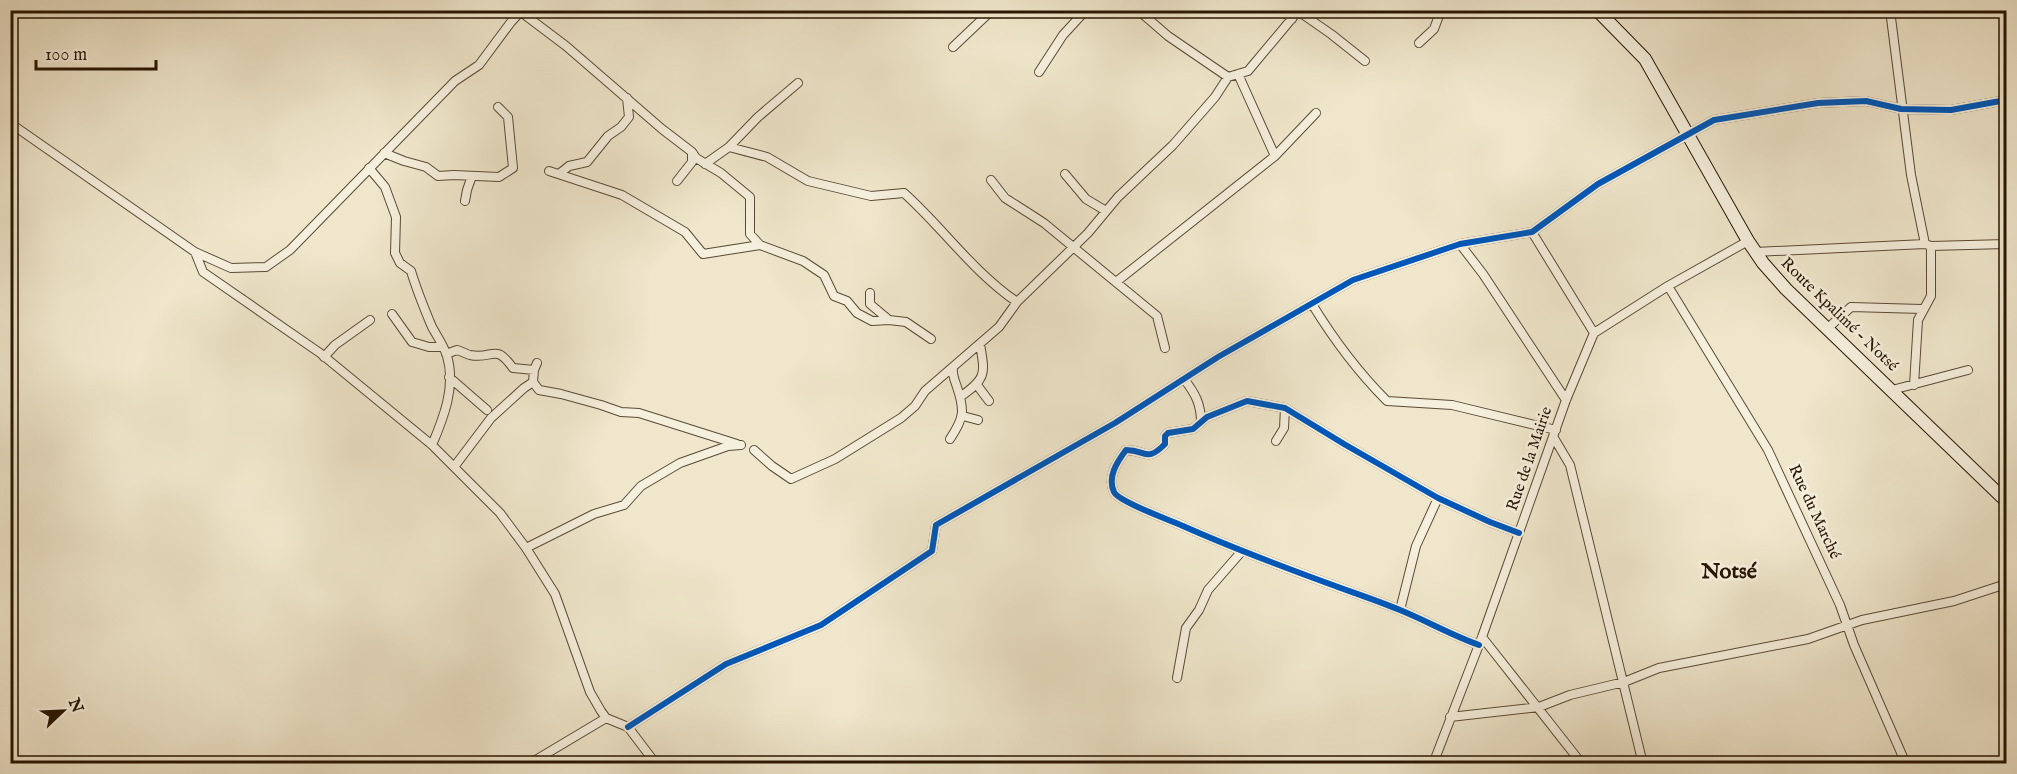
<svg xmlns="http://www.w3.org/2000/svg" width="2017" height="774" viewBox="0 0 2017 774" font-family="'IM FELL English',serif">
<rect width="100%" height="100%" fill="#efe6cb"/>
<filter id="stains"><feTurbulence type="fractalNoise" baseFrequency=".00333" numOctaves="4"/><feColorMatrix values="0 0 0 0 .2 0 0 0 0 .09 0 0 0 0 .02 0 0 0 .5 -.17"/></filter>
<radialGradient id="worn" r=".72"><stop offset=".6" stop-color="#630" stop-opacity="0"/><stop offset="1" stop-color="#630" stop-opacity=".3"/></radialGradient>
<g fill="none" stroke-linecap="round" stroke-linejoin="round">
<defs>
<path id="minor" d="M1138 10 1168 36 1228 77
M1281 10 1292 19
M1890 10 1911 175 1925 244
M1298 11 1331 34 1365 61
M521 12 566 46 662 129 692 152 696 158 721 173 750 197V234L760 245
M1419 43 1434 29 1441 10
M953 47 992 10
M1039 72 1063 35 1086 10
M10 123 195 252 231 268 266 267 290 250 455 81 479 65 511 22 522 10
M729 147 758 117 798 83
M384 153 404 161 426 167 438 176 454 175 499 177 513 168 508 117 498 107
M1275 156 1316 113
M705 164 729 147 767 157 808 181 871 196 904 193C943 228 973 272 1017 302
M369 168 385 187 396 217 395 253 400 263 411 271C417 291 424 308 432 327 437 336 444 346 447 356 456 386 444 417 432 445
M549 171 622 195 685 232 703 254 760 245 803 261 824 275 834 296 847 301 857 313 872 321 889 320
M559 174 569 166 587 162 608 136 621 127 629 117 627 98
M1065 174 1086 199 1106 211
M991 180 1005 198 1044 223 1157 316 1165 348
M677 181 692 162V153
M465 201 467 190 472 176
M1532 232 1594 333
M1460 244 1483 274 1566 400
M195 252 203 272 320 353 432 445 500 513 526 548 555 594 590 692 601 711 606 718 628 727 656 764
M1755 252 1925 244 1931 246 2006 244
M1116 282 1275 156 1238 74
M1668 286 1768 450 1840 605 1854 645 1906 764
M870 293V304L889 320 906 322 931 339
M1312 304C1334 340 1357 371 1387 401L1452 405 1556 430
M392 314 412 342 429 347H443
M1828 328 1851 307 1922 309
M446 354 457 350C461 351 466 354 470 355 494 360 494 342 513 368L534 370
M324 357 335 345 370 320
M449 377 487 410
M1184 379C1195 393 1201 404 1201 422
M533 382 539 390 561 394 601 405 621 412 639 413 737 444
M977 385 989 401
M1914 385 1918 320 1931 296V246
M1892 390 1968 370
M960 397C987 378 985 374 980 344
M963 416 978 420
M1554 438 1570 465 1643 764
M950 439C964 418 965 411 957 387 955 381 952 375 953 368
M1276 441 1284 428 1285 408
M754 450 772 466 791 479 835 459 901 418 915 406 925 391 999 327 1017 302 1088 233 1118 197 1173 145 1215 97 1228 77 1248 71 1299 10
M454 467 491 418 524 388 533 382 534 370 537 363
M526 548 594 514 624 505 641 486 680 463 728 446 741 445
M1400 610 1416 546 1438 498
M1482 637 1582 764
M1479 645C1451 635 1427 621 1400 610 1376 600 1351 592 1327 583 1278 565 1230 547 1183 526 1170 520 1119 502 1114 492 1107 477 1117 462 1126 450 1147 450 1146 463 1165 444V436L1168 433 1193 429 1207 417 1247 401 1285 408 1344 444 1438 498 1490 522 1519 533
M1177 678 1186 628 1199 610 1208 590 1242 551
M1450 717 1539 707 1570 695 1624 682 1659 668 1808 639 1862 620 1954 601 2006 584
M628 727 726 664 821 625 932 551 936 525 1115 423 1218 357 1353 280 1460 244 1532 232 1598 184 1714 120 1818 103 1866 101 1901 109 1951 110 2006 100
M529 764 606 718
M1433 764 1482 637 1566 400 1594 333 1668 286 1748 241"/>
<path id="secondary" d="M1597 10 1645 59 1748 241 1763 263 1786 289 2006 501"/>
</defs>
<use href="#minor" stroke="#5a4a34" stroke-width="10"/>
<use href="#secondary" stroke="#281602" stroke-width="14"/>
<use href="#minor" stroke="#f5efdd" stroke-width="8"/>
<use href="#secondary" stroke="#f5efdd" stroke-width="12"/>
<defs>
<path id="cycleway" d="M1479 645C1451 635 1427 621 1400 610 1376 600 1351 592 1327 583 1278 565 1230 547 1183 526 1170 520 1119 502 1114 492 1107 477 1117 462 1126 450 1147 450 1146 463 1165 444V436L1168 433 1193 429 1207 417 1247 401 1285 408 1344 444 1438 498 1490 522 1519 533
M628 727 726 664 821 625 932 551 936 525 1115 423 1218 357 1353 280 1460 244 1532 232 1598 184 1714 120 1818 103 1866 101 1901 109 1951 110 2006 100"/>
</defs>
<use href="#cycleway" stroke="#f5efdd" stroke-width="10"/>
<use href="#cycleway" stroke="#0057b8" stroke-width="6"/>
</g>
<g text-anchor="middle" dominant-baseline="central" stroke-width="5" stroke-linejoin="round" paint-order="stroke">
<g font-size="16" fill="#281602" stroke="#f5efdd">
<text transform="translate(1839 315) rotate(44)">Route Kpalimé - Notsé</text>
<text transform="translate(1530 459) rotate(-71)">Rue de la Mairie</text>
<text transform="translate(1814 512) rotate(65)">Rue du Marché</text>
</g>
<g font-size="22" font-weight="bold" fill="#281602" stroke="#f5efdd">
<text x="1729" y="572">Notsé</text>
</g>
</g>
<rect width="2017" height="774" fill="none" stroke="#efe6cb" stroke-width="36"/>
<rect x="12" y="12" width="1993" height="750" fill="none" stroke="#281602" stroke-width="3"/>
<rect x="18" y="18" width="1981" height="738" fill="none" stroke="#281602" stroke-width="1.5"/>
<g transform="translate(63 711) rotate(67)" stroke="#f5efdd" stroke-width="4.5" paint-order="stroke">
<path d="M0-4.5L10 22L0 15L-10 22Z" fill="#281602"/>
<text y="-9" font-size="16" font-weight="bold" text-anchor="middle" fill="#281602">N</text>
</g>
<path d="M36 60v9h120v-9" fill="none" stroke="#281602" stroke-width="3"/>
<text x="45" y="60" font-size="18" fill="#281602" stroke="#f5efdd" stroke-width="4.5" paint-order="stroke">100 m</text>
<rect width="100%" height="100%" filter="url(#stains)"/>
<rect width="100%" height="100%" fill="url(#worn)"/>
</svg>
